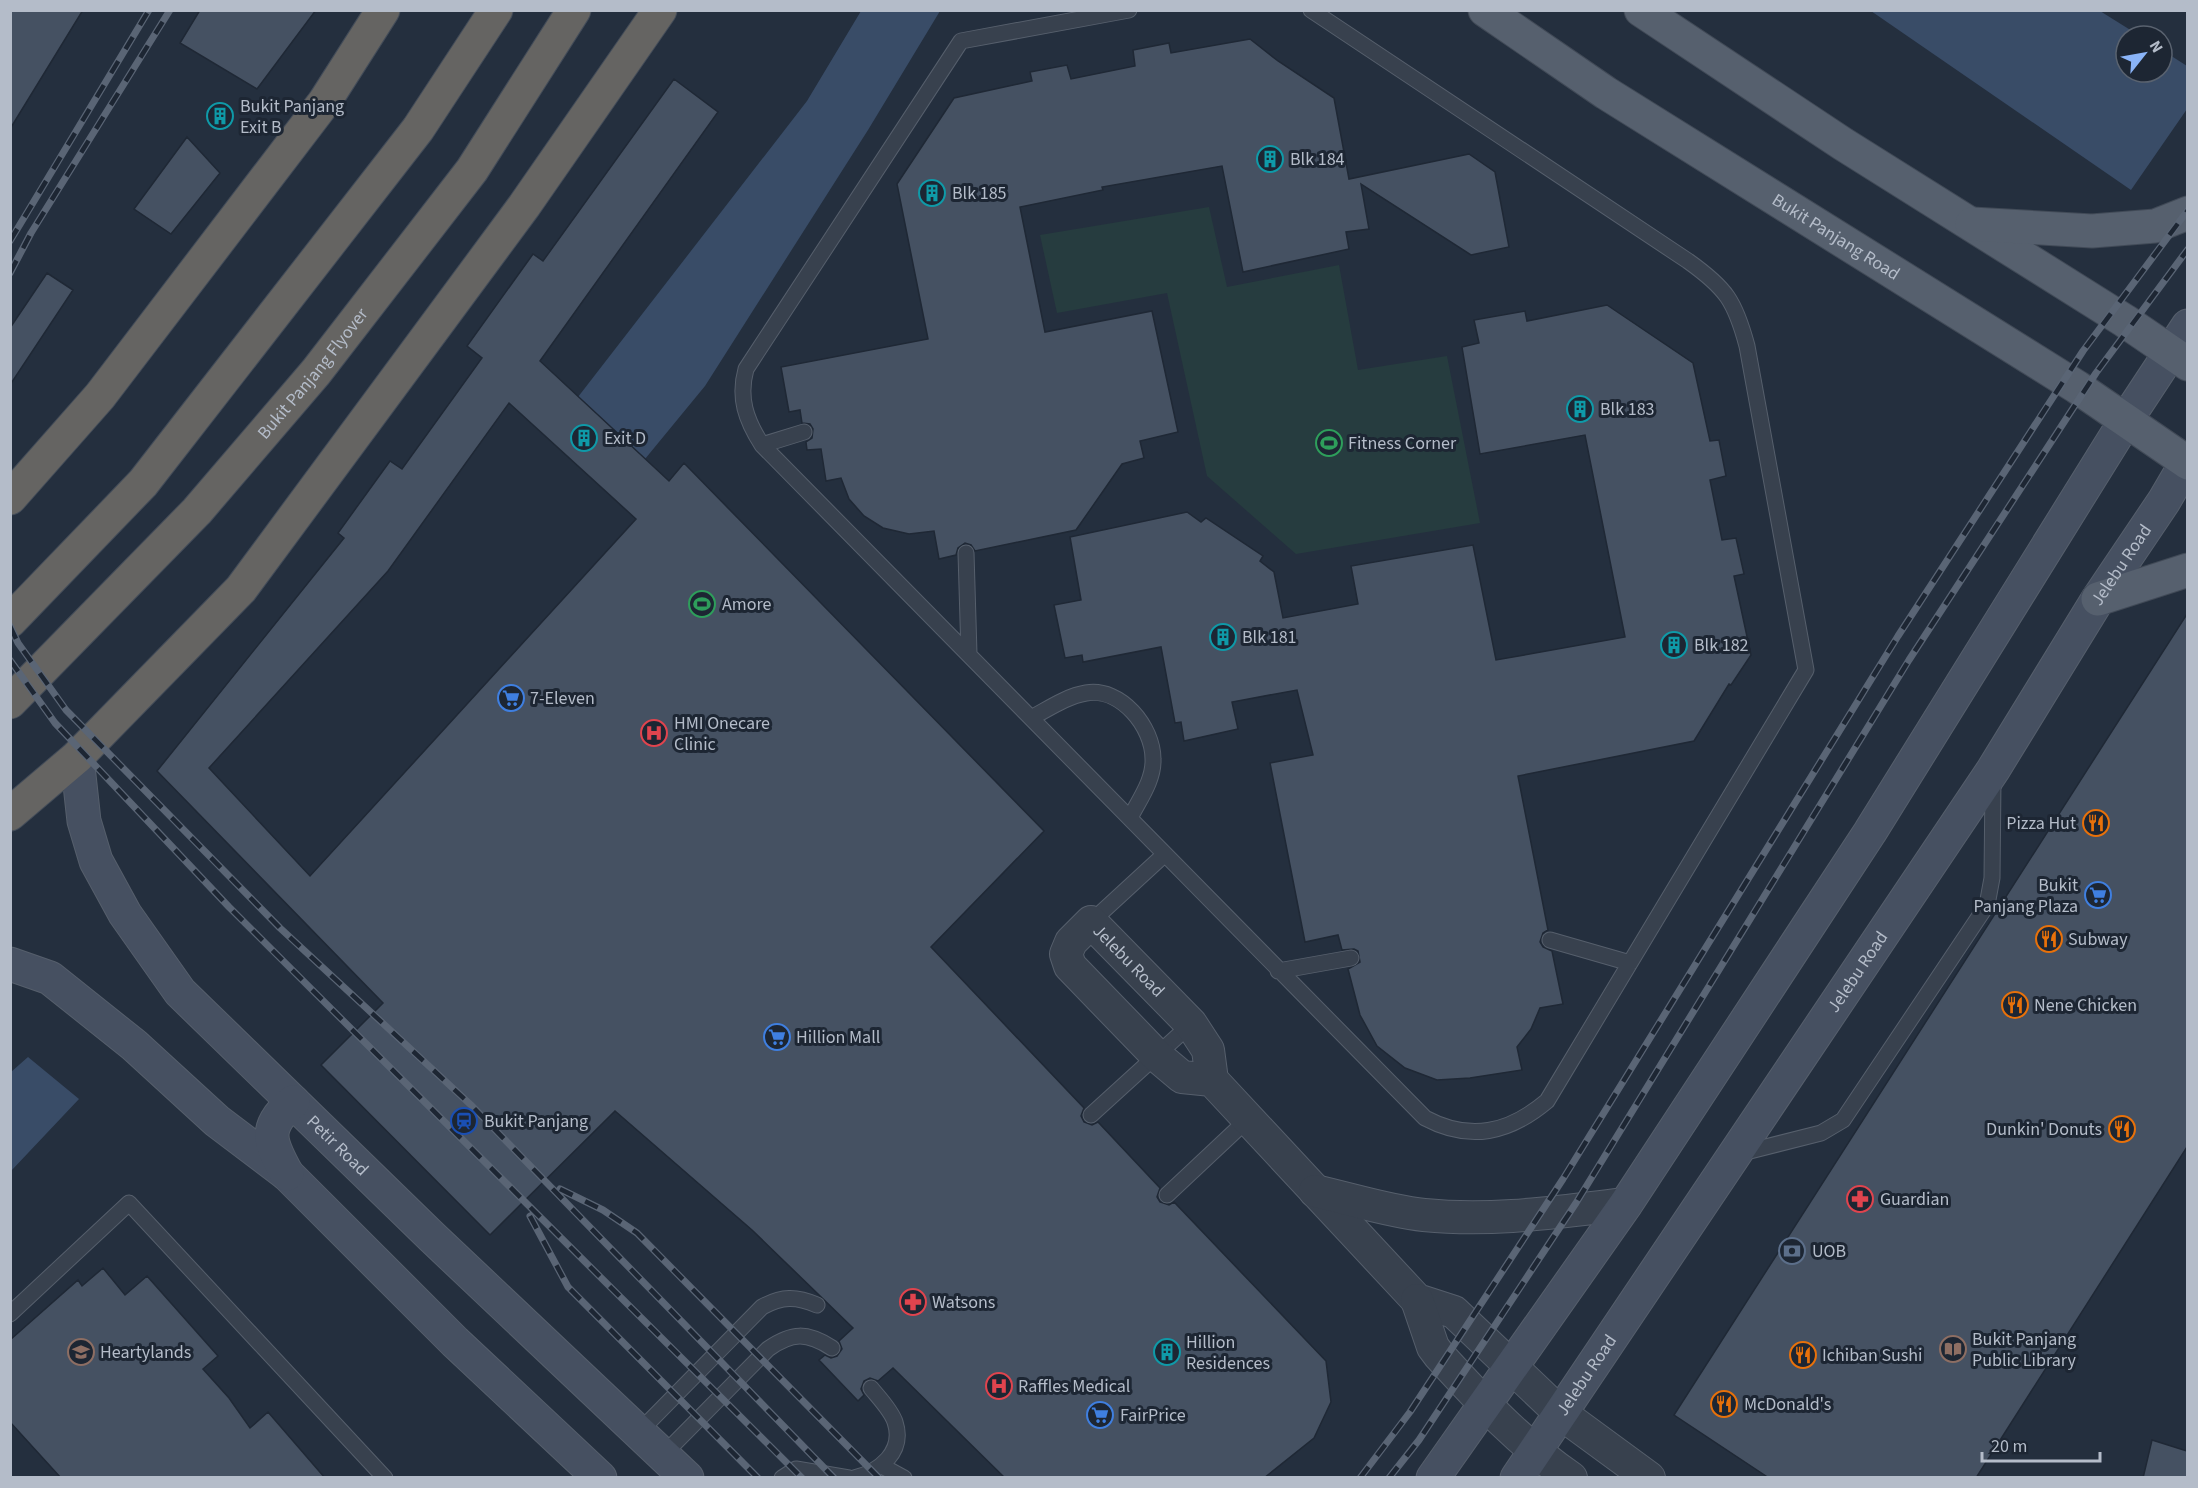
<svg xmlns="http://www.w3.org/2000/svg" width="2198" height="1488" viewBox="0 0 2198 1488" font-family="'Source Sans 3',sans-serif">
<rect width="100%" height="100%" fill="#242f3e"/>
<path fill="#263c3f" d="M1209 207 1227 287 1339 265 1358 370 1447 356 1480 523 1296 554 1207 476 1167 293 1057 313 1040 235Z"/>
<path fill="#394c67" d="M861 11H940L868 130 705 386 645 459 578 397 807 101Z
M1871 11H2100L2140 36H2126V72H2162V50L2187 66V109L2131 190Z
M28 1057 79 1099 11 1171V1072Z"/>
<path fill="#455162" stroke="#1f2835" stroke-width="1.5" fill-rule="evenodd" d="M10 10H83L10 129Z
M200 10H316L257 89 180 43Z
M1250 39 1278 61 1334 98 1349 179 1469 154 1495 172 1509 247 1471 255 1361 184 1369 229 1346 232 1349 249 1243 272 1222 166 1102 187 1103 190 1020 207 1045 332 1152 311 1178 432 1140 441 1144 458 1122 464 1076 530 975 551 971 545 965 543 958 548 956 555 939 559 934 531 909 534 883 528 864 516 849 499 841 478 826 481 821 449 807 450 806 442 812 438 813 429 810 424 802 423 800 410 789 412 781 367 928 339 897 184 954 98 1032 81 1030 72 1067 65 1071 79 1135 66 1133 50 1169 43 1171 53Z
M674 79 718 112 540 361 669 481 684 463 1044 831 931 947 1084 1108 1081 1116 1084 1122 1092 1125 1098 1122 1160 1188 1157 1197 1160 1202 1169 1205 1174 1202 1326 1361 1331 1402 1314 1438 1264 1478H1005L893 1368 878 1381 870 1378 864 1381 861 1389 864 1395 858 1401 819 1360 825 1355 831 1358 837 1356 842 1349 839 1341 853 1328 752 1230 615 1111 490 1235 321 1065 383 1003 157 771 344 538 338 533 390 461 402 469 482 358 467 346 533 254 543 261ZM509 403 636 519 310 876 209 768 388 571Z
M187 137 220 173 171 234 134 209Z
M47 273 73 290 10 385V328Z
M1607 305 1693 363 1710 441 1719 440 1726 476 1710 480 1722 540 1736 538 1744 574 1734 576 1751 655 1731 685 1729 684 1694 741 1518 776 1548 930 1543 933 1540 942 1543 947 1552 951 1563 1004 1540 1008 1531 1029 1517 1047 1522 1070 1470 1078 1437 1080 1405 1068 1377 1046 1360 1015 1348 969 1360 962 1358 951 1354 949 1342 950 1338 935 1305 942 1270 763 1313 755 1297 690 1232 702 1238 729 1184 741 1181 722 1175 723 1161 647 1083 662 1082 655 1065 658 1054 605 1081 600 1070 537 1187 512 1201 522 1206 518 1263 556 1260 561 1274 572 1283 618 1358 604 1351 566 1473 545 1496 660 1625 637 1585 435 1480 454 1462 347 1479 343 1474 320 1525 311 1527 321Z
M2187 614V1147L1976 1478H1769L1674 1415Z
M103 1268 125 1295 147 1276 218 1356 203 1369 229 1398 250 1428 268 1412 325 1478H61L10 1422V1340L78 1280 82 1286Z
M2152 1440 2187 1451V1478H2143Z"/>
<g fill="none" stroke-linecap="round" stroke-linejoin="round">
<defs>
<path id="service" d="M1129 10 961 41 746 369C738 398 746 420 762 445L1425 1118C1470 1142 1509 1133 1547 1101L1806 670 1747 346C1735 301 1726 288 1688 261L1311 10
M762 445 804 432
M966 553 969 654
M1031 718C1048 709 1067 696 1086 693 1121 687 1153 727 1153 759 1154 780 1139 800 1130 818
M1091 922 1165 854
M1550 940 1630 963
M1278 971 1351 958
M1091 1115 1191 1024
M1738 1154 1821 1133 1843 1120 1987 905 1992 878 1993 781
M1167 1195 1248 1119
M10 1314 129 1203 385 1478
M639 1432 762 1307C782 1296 796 1296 817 1305
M664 1454 768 1349C792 1332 807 1332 832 1348
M882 1466 904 1478
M782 1478 796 1469 849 1478
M854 1478C879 1472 905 1452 895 1422 891 1410 879 1398 871 1388"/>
<g id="minor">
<path id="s1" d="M1212 1080 1182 1077 1157 1056 1070 966 1066 954 1071 942 1091 922 1191 1024 1208 1050 1212 1080 1417 1300 1454 1312 1559 1412 1649 1478"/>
<path d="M1315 1191C1351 1199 1388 1211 1424 1215 1493 1222 1557 1212 1626 1204"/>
<path d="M1417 1300 1433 1347 1439 1355C1480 1400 1520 1443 1571 1478"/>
</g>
<g id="secondary">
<path id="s2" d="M77 757 84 821 96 861 125 914 180 992 432 1237 687 1478"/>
<path d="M10 964 50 978 134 1045 217 1121 287 1174 455 1342 600 1478"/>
<path d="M287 1174C270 1143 262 1128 293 1102"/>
<path d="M1433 1478 1626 1204 1870 832 2126 420 2188 326"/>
<path id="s3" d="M1517 1478 1993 770 2098 599 2164 501 2188 460"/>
</g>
<g id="primary">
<path id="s4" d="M1485 10 1606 93 2077 387 2188 463"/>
<path d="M1641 10 1843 144 2125 321 2188 364"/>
<path d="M1972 224 2092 231 2155 226 2188 213"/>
<path d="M2098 599 2188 570"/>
</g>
<g id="trunk">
<path d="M10 498 100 396 325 101 383 10"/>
<path d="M10 621 143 483 418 129 496 10"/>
<path id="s5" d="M10 702 197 511 316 372 472 170 574 10"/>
<path d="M10 814 77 757 241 589 524 206 660 10"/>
</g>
</defs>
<use href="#service" stroke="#565f6c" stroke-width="17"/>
<use href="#minor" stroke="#565f6c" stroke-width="34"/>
<use href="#secondary" stroke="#565f6c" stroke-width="35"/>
<use href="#primary" stroke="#414a57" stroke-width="35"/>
<use href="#trunk" stroke="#434c59" stroke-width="35"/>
<use href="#service" stroke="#38414e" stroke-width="15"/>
<use href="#minor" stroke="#38414e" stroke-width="32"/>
<use href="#secondary" stroke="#465061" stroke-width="33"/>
<use href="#primary" stroke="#56606e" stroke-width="33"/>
<use href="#trunk" stroke="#656462" stroke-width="33"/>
<defs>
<path id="rail" d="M10 241 149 10
M10 273 31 233 170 10
M10 626 18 643 66 710 280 928 471 1105 834 1478
M10 660 55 723 229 907 802 1478
M560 1189 603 1210 637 1233 879 1478
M530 1216 568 1287 758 1478
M1360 1478 1410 1412 1563 1179 1898 636 2083 351 2188 210
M1389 1478 1419 1440 1576 1203 1909 660 2096 373 2188 249"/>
</defs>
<use href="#rail" stroke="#5a6575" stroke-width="7"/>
<use href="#rail" stroke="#1d2633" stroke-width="4.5" stroke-dasharray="14" stroke-linecap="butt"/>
</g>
<defs>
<symbol id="building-ring" viewBox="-11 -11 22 22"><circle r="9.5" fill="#1d2633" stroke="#0f9aa8" stroke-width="1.5"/><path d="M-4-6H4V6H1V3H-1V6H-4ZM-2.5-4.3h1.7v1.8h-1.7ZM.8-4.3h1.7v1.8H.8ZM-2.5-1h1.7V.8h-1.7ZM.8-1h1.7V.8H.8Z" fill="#0f9aa8"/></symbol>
<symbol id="stadium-ring" viewBox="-11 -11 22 22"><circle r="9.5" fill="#1d2633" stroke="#2e9e5b" stroke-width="1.5"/><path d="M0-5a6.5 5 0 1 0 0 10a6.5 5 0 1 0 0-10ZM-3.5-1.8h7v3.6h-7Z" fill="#2e9e5b"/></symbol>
<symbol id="supermarket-ring" viewBox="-11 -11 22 22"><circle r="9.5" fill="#1d2633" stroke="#3f7fe0" stroke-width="1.5"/><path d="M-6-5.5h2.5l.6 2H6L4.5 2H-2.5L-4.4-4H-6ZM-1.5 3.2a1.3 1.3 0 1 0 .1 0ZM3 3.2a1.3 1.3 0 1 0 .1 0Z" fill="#3f7fe0"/></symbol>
<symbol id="hospital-ring" viewBox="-11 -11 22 22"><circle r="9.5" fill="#1d2633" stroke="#e0444e" stroke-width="1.5"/><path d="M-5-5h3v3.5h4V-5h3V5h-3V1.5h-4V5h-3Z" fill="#e0444e"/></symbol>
<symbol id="restaurant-ring" viewBox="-11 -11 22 22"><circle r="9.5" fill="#1d2633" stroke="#e8710a" stroke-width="1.5"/><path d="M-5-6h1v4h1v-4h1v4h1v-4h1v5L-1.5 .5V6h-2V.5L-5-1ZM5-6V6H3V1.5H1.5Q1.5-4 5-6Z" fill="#e8710a"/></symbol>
<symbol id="station-ring" viewBox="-11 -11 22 22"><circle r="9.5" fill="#1d2633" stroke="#1a4fb4" stroke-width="1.5"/><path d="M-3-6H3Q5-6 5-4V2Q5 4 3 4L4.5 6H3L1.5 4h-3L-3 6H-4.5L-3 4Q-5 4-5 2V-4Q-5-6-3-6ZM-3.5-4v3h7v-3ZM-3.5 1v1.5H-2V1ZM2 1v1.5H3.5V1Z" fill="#1a4fb4"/></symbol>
<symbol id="pharmacy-ring" viewBox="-11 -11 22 22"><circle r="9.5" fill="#1d2633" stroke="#e0444e" stroke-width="1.5"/><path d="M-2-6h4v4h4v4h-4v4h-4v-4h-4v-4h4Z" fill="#e0444e"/></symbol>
<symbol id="bank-ring" viewBox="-11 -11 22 22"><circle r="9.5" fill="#1d2633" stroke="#5c6f8a" stroke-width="1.5"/><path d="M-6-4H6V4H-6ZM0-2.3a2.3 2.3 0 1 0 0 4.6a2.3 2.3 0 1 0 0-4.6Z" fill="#5c6f8a"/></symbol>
<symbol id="library-ring" viewBox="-11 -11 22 22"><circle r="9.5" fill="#1d2633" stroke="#8d6e63" stroke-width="1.5"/><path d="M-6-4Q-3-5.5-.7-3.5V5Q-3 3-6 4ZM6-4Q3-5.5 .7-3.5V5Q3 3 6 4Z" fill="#8d6e63"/></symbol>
<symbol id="school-ring" viewBox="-11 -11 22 22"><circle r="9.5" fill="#1d2633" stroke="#8d6e63" stroke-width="1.5"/><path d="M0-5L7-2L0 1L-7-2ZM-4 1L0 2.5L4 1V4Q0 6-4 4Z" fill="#8d6e63"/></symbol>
</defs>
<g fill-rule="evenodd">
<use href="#building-ring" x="205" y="101" width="30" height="30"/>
<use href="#building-ring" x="1255" y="144" width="30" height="30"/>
<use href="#building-ring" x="917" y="178" width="30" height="30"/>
<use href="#building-ring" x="1565" y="394" width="30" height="30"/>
<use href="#building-ring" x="569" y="423" width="30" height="30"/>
<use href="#stadium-ring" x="1314" y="428" width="30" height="30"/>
<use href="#stadium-ring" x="687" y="589" width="30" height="30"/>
<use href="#building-ring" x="1208" y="622" width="30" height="30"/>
<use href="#building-ring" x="1659" y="630" width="30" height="30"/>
<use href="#supermarket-ring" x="496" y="683" width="30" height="30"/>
<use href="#hospital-ring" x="639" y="718" width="30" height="30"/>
<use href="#restaurant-ring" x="2081" y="808" width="30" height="30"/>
<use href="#supermarket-ring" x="2083" y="880" width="30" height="30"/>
<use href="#restaurant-ring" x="2034" y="924" width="30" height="30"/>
<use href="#restaurant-ring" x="2000" y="990" width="30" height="30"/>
<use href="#supermarket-ring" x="762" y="1022" width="30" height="30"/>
<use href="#station-ring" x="449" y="1106" width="30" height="30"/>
<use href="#restaurant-ring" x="2107" y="1114" width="30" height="30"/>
<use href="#pharmacy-ring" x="1845" y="1184" width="30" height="30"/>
<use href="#bank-ring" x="1777" y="1236" width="30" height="30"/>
<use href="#pharmacy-ring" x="898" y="1287" width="30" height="30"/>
<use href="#library-ring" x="1938" y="1334" width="30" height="30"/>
<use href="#school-ring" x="66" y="1337" width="30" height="30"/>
<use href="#building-ring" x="1152" y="1337" width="30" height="30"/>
<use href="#restaurant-ring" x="1788" y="1340" width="30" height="30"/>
<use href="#hospital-ring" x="984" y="1371" width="30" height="30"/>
<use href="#restaurant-ring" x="1709" y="1389" width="30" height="30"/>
<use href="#supermarket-ring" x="1085" y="1400" width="30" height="30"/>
</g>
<g text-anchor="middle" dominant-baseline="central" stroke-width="6" stroke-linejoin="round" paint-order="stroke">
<g font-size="18" fill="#b4bcc9" stroke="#1d2633" text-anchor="start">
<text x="240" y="106">Bukit Panjang<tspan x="240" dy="21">Exit B</tspan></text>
<text x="1290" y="159">Blk 184</text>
<text x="952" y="193">Blk 185</text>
<text x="1600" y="409">Blk 183</text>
<text x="604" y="438">Exit D</text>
<text x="1348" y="443">Fitness Corner</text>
<text x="722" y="604">Amore</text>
<text x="1242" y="637">Blk 181</text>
<text x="1694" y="645">Blk 182</text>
<text x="530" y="698">7-Eleven</text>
<text x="674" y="723">HMI Onecare<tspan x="674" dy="21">Clinic</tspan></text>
<text x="2076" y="823" text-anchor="end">Pizza Hut</text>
<text x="2078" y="885" text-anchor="end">Bukit<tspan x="2078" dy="21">Panjang Plaza</tspan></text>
<text x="2068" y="939">Subway</text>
<text x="2034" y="1005">Nene Chicken</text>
<text x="796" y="1037">Hillion Mall</text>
<text x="484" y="1121">Bukit Panjang</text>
<text x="2102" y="1129" text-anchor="end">Dunkin' Donuts</text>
<text x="1880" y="1199">Guardian</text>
<text x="1812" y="1251">UOB</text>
<text x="932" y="1302">Watsons</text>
<text x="1972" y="1339">Bukit Panjang<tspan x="1972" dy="21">Public Library</tspan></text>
<text x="1186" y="1342">Hillion<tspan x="1186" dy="21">Residences</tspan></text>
<text x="100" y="1352">Heartylands</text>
<text x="1822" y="1355">Ichiban Sushi</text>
<text x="1018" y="1386">Raffles Medical</text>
<text x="1744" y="1404">McDonald's</text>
<text x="1120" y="1415">FairPrice</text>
</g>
<g font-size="18" fill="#b4bcc9" stroke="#1d2633">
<text stroke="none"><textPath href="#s4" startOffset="418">Bukit Panjang Road</textPath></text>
<text stroke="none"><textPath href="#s5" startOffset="447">Bukit Panjang Flyover</textPath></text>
<text stroke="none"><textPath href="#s3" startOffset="1095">Jelebu Road</textPath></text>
<text stroke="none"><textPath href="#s1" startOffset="296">Jelebu Road</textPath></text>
<text stroke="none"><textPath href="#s3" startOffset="610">Jelebu Road</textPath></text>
<text stroke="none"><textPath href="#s2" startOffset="482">Petir Road</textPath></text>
<text stroke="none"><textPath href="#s3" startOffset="124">Jelebu Road</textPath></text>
</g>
</g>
<rect width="2198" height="1488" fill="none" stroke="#b4bcc9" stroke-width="24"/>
<g transform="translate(2144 54) rotate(59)"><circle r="28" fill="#1d2633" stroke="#59626f" stroke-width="1.5"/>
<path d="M0-4.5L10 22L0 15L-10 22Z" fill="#8ab4f8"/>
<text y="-9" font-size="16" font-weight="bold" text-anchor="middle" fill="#b4bcc9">N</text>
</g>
<path d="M1982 1452v9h118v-9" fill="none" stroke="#b4bcc9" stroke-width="3"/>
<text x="1991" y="1452" font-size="18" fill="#b4bcc9" stroke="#1d2633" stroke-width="4.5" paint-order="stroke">20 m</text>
</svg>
